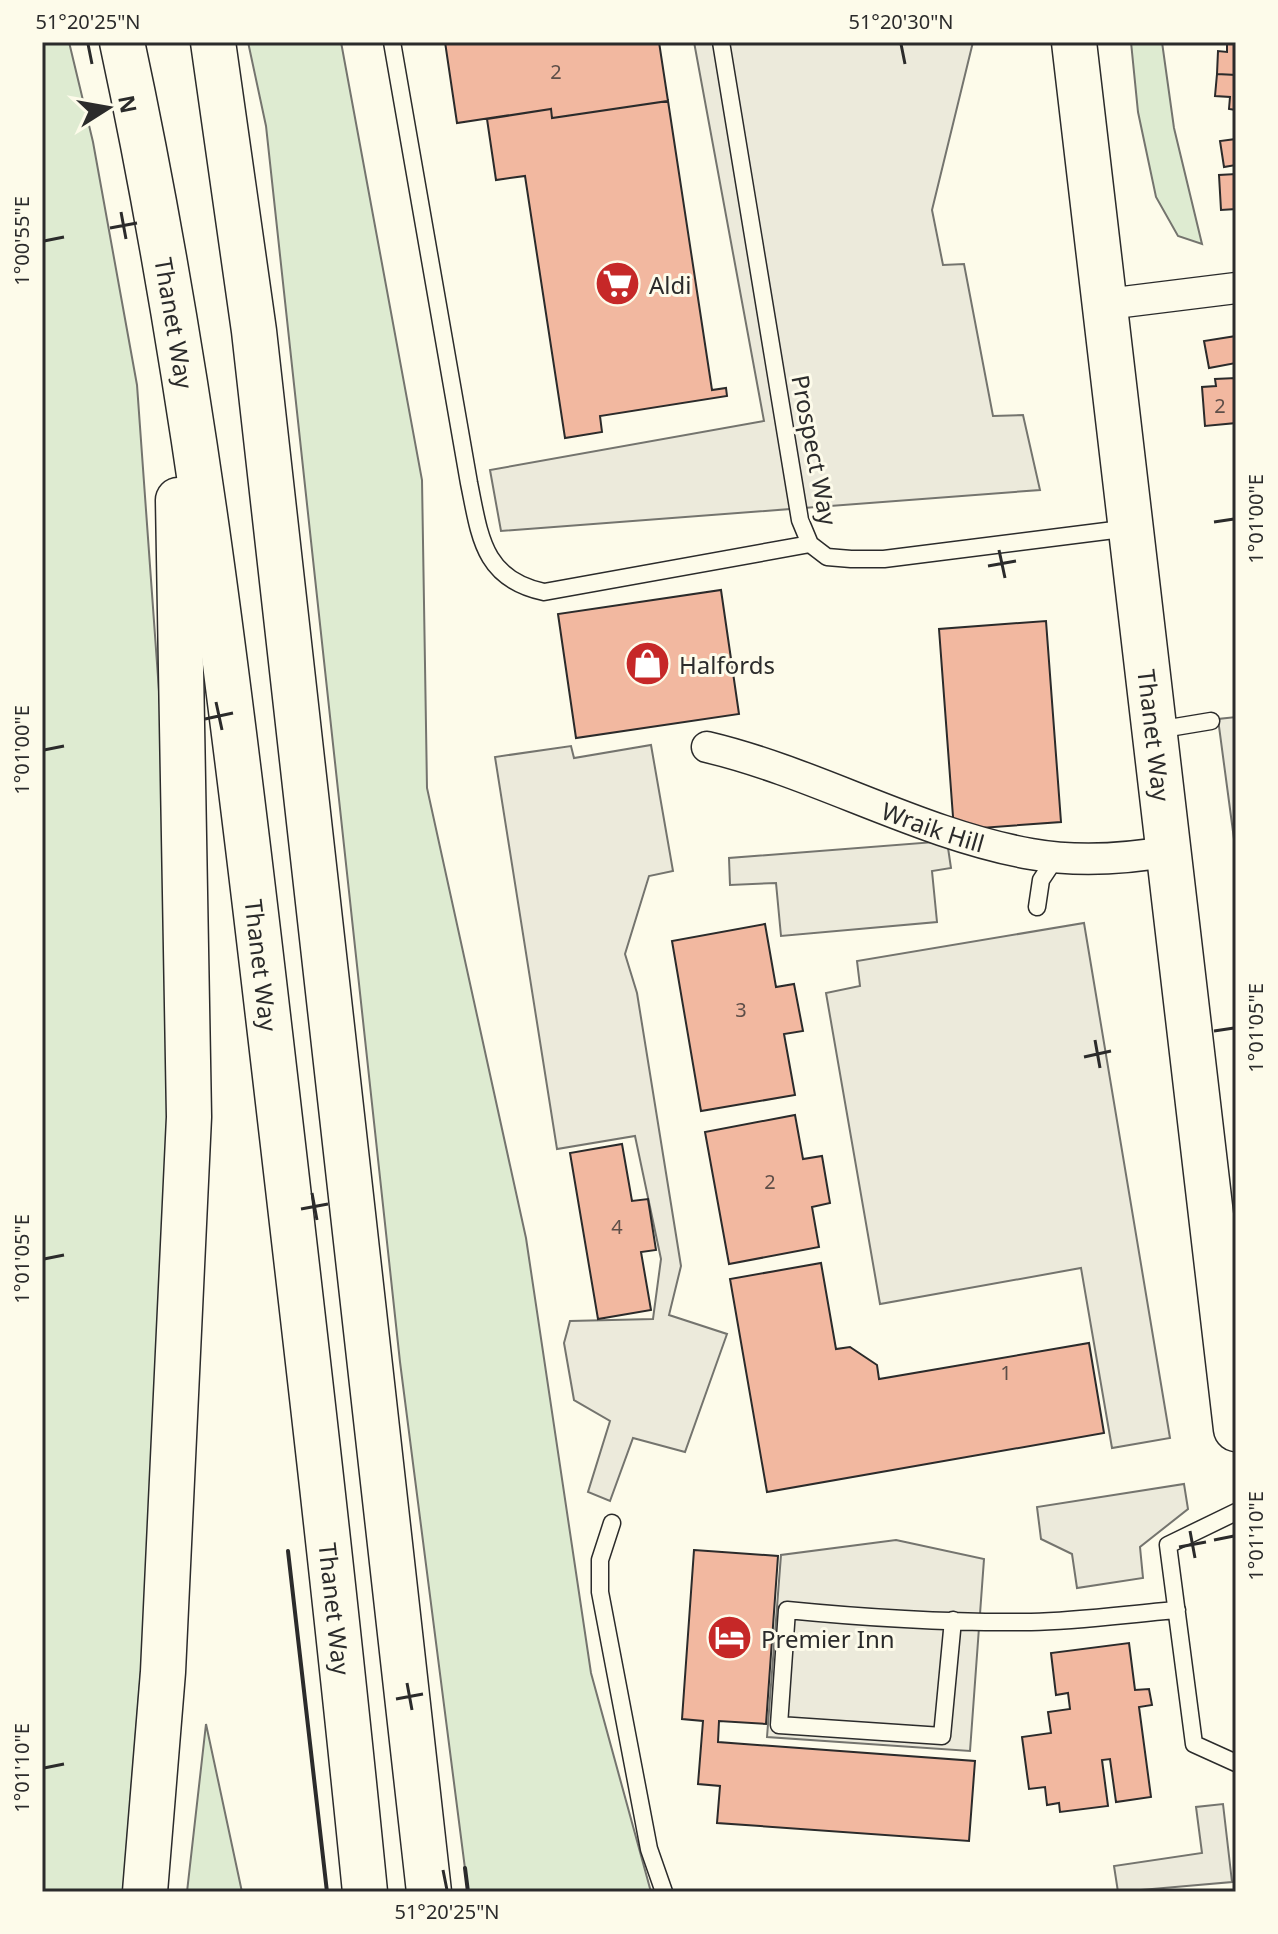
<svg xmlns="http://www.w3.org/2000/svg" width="1278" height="1934" viewBox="0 0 1278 1934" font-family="'Noto Sans',sans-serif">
<rect width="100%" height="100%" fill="#fdfbea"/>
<path fill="#deebd1" stroke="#74746e" stroke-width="2" d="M42 42H69L93 142 137 385 169 830 177 1068 144 1634 123 1892H42Z
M248 42H341L422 480 427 788 526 1238 591 1673 651 1892H468L400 1362 266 126Z
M1131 42H1162L1174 128 1202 244 1178 236 1156 197 1138 112Z
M206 1724 242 1892H187Z"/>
<path fill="#eceadb" stroke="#74746e" stroke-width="2" d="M694 42H973L932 210 943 265 964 264 993 416 1023 415 1040 490 501 531 490 470 764 421Z
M1236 717V854L1218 719Z
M651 745 673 871 649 876 625 954 637 993 681 1266 669 1315 727 1334 685 1452 633 1438 610 1501 588 1492 610 1421 574 1400 564 1343 570 1321 653 1319 661 1259 635 1136 557 1149 495 757 571 746 574 758Z
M947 841 951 868 932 871 937 922 781 936 776 883 730 885 729 858Z
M1084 923 1170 1438 1112 1448 1081 1268 880 1304 826 993 860 986 857 961Z
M1184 1484 1188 1509 1140 1547 1143 1578 1077 1588 1072 1554 1041 1539 1037 1507Z
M896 1540 984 1559 970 1751 767 1737 781 1555Z
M1223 1804 1232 1882 1118 1892 1114 1866 1202 1853 1196 1807Z"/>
<path fill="#f2b8a0" stroke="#2b2b2b" stroke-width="2" d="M445 42H659L668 101 552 118 551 109 457 123Z
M1227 42H1236V75L1217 74 1218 51 1227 52Z
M1217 74 1236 75V110L1229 109 1230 97 1215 96Z
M668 101 712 390 726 388 727 396 600 416 602 432 565 438 525 176 496 180 487 119 551 109 552 118Z
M1236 139V165L1224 167 1220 141Z
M1236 174V209L1221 210 1219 175Z
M1236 336V363L1209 368 1204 341Z
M1236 378V423L1205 426 1202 387 1216 386 1215 379Z
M721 590 739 714 576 738 558 614Z
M1046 621 1061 822 954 830 939 629Z
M765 924 776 987 794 984 803 1031 784 1034 795 1095 701 1111 672 941Z
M795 1115 803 1159 822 1156 830 1203 812 1207 819 1247 729 1264 705 1132Z
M622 1144 632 1201 648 1199 656 1250 641 1252 651 1310 598 1319 570 1153Z
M821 1263 836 1349 850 1347 877 1365 879 1379 1089 1343 1104 1433 767 1492 730 1279Z
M694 1550 778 1556 766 1724 719 1721 718 1742 975 1761 969 1841 717 1823 720 1786 698 1784 703 1721 682 1719Z
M1129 1643 1135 1690 1149 1689 1152 1705 1139 1707 1151 1797 1116 1802 1110 1759 1102 1760 1108 1806 1060 1812 1059 1803 1047 1805 1045 1787 1029 1789 1022 1737 1051 1733 1048 1712 1070 1709 1068 1693 1056 1695 1051 1653Z"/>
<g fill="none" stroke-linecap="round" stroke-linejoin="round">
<defs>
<path id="service" d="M392 42 469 483C480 537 483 579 544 592L810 544
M721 42 800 520 810 544 827 557 851 559H884L1130 528
M1157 730 1211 721
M1037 907 1041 880 1057 856
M1236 1512 1168 1545 1194 1744 1236 1763
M612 1523 600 1560V1592L649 1849 664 1892
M953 1620 942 1736 779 1725 787 1610C868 1618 949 1623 1031 1622 1079 1621 1128 1614 1177 1610"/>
<g id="minor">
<path d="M1107 304 1236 288"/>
<path id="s1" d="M707 747C817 773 919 834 1031 854 1076 862 1126 859 1170 851"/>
</g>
<g id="primary">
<path id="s2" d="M1074 42 1236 1429"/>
</g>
<g id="trunk">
<path id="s3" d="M122 42C191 363 230 690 268 1016 302 1308 336 1599 365 1892"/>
<path d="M213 42 254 331 429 1892"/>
<path d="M145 1892 163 1672 189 1117 178 500"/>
</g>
</defs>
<use href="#service" stroke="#2b2b2b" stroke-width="19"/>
<use href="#minor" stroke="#2b2b2b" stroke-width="33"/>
<use href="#primary" stroke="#2b2b2b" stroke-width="47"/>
<use href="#trunk" stroke="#2b2b2b" stroke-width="47"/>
<use href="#service" stroke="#fdfbea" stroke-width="16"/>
<use href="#minor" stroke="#fdfbea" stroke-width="30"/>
<use href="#primary" stroke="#fdfbea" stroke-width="44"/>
<use href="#trunk" stroke="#fdfbea" stroke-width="44"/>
<path stroke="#2b2b2b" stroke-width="4" d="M288 1551 327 1892
M465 1868 468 1892"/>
</g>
<path fill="none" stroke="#2b2b2b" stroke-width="3" d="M88 44 92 64M901 44 905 64M121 212 126 239M110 228 137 223M44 241 64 237M1214 522 1234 519M999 550 1005 578M988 566 1016 561M216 702 222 730M205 719 233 713M44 750 64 746M1214 1031 1234 1028M1095 1040 1100 1068M1084 1057 1111 1051M312 1193 317 1220M301 1209 328 1204M44 1259 64 1255M1190 1531 1195 1558M1214 1540 1234 1536M1179 1547 1206 1542M407 1683 412 1710M396 1699 423 1694M44 1768 64 1764M443 1870 447 1890"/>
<defs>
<symbol id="supermarket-disc" viewBox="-11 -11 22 22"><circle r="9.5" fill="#c62828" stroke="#fdfbea"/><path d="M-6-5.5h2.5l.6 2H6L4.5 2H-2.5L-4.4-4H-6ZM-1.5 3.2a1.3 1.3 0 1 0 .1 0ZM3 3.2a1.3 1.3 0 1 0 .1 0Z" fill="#fff"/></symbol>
<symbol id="shop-disc" viewBox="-11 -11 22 22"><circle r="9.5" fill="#c62828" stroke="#fdfbea"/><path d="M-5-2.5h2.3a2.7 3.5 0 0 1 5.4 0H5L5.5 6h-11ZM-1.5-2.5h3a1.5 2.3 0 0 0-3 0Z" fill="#fff"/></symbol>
<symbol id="hotel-disc" viewBox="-11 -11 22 22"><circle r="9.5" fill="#c62828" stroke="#fdfbea"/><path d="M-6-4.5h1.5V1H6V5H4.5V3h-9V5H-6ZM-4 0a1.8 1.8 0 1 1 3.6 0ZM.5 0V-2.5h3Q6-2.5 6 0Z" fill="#fff"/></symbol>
</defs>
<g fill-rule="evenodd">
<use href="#supermarket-disc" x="592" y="258" width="51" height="51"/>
<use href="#shop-disc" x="622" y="638" width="51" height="51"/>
<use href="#hotel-disc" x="704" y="1612" width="51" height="51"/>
</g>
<g text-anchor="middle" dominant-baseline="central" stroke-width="6" stroke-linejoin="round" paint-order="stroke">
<g font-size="20" fill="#5d4e48">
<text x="556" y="71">2</text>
<text x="1220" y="405">2</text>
<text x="741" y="1009">3</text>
<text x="770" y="1181">2</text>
<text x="617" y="1226">4</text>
<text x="1006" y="1372">1</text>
</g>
<g font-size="24" fill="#2b2b2b" stroke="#fdfbea" text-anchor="start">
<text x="649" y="284">Aldi</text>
<text x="679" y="664">Halfords</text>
<text x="761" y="1638">Premier Inn</text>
</g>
<g font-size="24" fill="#2b2b2b" stroke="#fdfbea">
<text stroke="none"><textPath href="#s3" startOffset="286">Thanet Way</textPath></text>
<text transform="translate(815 450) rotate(79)">Prospect Way</text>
<text stroke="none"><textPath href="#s2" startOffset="698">Thanet Way</textPath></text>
<text stroke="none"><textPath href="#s1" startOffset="240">Wraik Hill</textPath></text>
<text stroke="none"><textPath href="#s3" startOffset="934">Thanet Way</textPath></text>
<text stroke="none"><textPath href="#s3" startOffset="1582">Thanet Way</textPath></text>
</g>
</g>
<rect width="1278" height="1934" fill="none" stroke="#fdfbea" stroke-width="88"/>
<g transform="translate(108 108) rotate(79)" stroke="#fdfbea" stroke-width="6" paint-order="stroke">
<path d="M0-6L14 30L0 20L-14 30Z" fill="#2b2b2b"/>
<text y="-12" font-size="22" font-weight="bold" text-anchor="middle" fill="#2b2b2b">N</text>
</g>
<rect x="44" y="44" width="1190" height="1846" fill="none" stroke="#2b2b2b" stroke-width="3"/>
<g font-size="20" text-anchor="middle" fill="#2b2b2b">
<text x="88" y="29">51°20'25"N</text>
<text x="901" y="29">51°20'30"N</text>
<text transform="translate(22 241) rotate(-90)" y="7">1°00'55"E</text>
<text transform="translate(1256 519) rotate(-90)" y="7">1°01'00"E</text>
<text transform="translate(22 750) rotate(-90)" y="7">1°01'00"E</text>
<text transform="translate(1256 1028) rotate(-90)" y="7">1°01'05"E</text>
<text transform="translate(22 1259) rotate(-90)" y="7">1°01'05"E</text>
<text transform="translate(1256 1536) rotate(-90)" y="7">1°01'10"E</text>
<text transform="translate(22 1768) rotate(-90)" y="7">1°01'10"E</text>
<text x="447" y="1919">51°20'25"N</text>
</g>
</svg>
